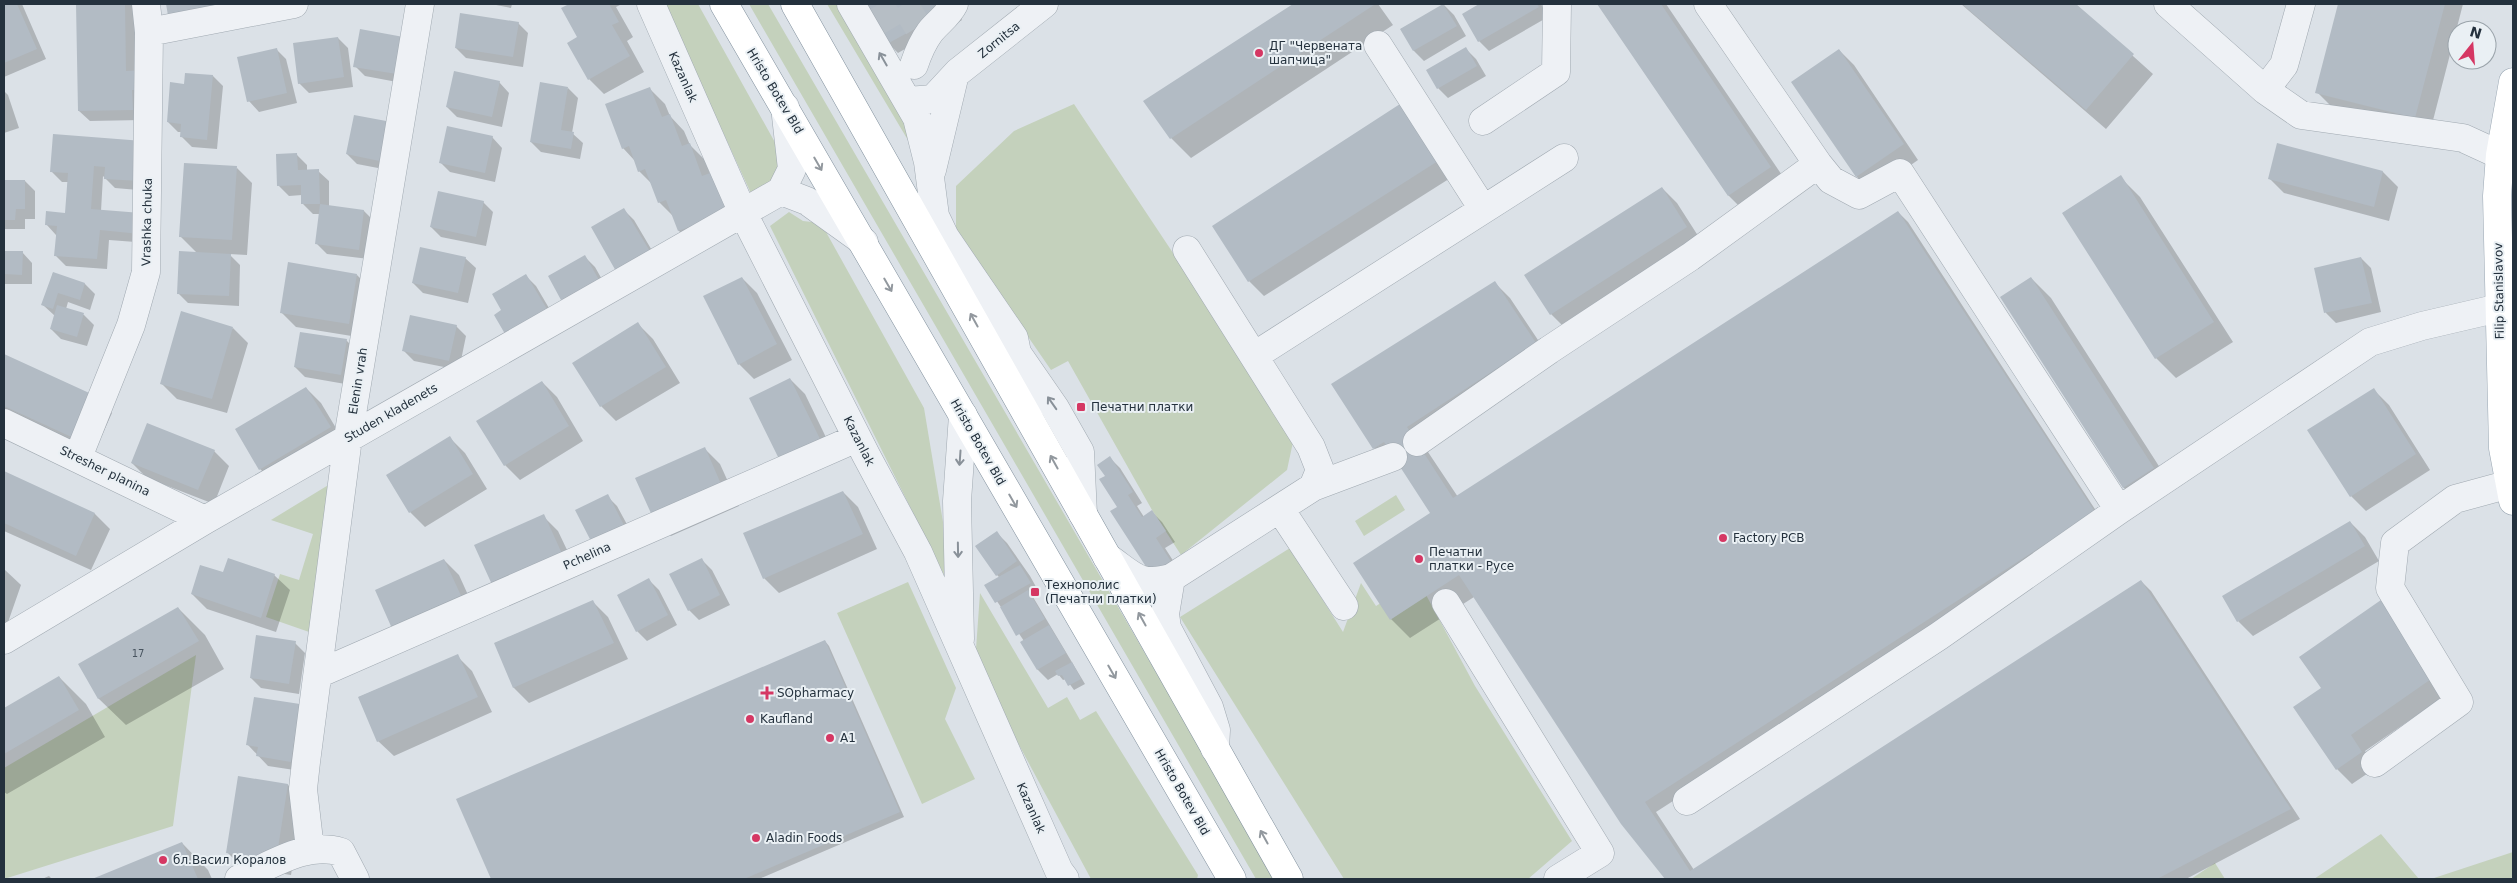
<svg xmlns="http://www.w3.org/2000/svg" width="2517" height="883" viewBox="0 0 2517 883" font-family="'DejaVu Sans',sans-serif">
<rect width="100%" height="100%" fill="#dbe1e7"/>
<path fill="#c4d1bc" d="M664 4H698L782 155 784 169 754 200Z
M749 4H768L1276 879H1256Z
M827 4H842L913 123 918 157Z
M1074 104 1282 417 1293 442 1287 470 1181 555 1152 510 1068 361 1051 370 956 232V186L1014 131Z
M789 212 803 221 821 223 924 408 951 570 944 575 770 226Z
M330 484 312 633 266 617 280 574 299 580 313 534 271 520Z
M1396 495 1405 510 1364 536 1355 521Z
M1290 548 1343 632 1361 583 1376 606 1418 580 1475 686 1572 841 1528 879H1344L1180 617Z
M908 582 956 688 945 719 975 779 922 804 837 613Z
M980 593 1048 708 1067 697 1080 720 1096 711 1198 875 1197 879H1091L975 663Z
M196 655 173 826 4 879V768Z
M2381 834 2419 879H2314Z
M2513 852V879H2431Z
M2215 863 2225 879H2191Z"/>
<path fill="#0003" d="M4 4H22L46 59 4 77Z
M78 4H134L136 72 142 120 90 121 79 111Z
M167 4H257L170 21Z
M491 4H512L511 8Z
M571 4H622L616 7 633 37 627 41 644 72 604 94 589 79 579 37 563 9Z
M871 4H953L962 20 950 27 945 26 898 53 888 43 866 7Z
M1295 4H1378L1393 25 1191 158 1171 138 1145 102Z
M1482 4H1541L1548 17 1489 51 1479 41 1464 14Z
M1598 4H1666L1790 187 1748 215 1729 196Z
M1961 4H2075L2153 74 2106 129Z
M2339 4H2463L2430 132 2332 107 2317 92Z
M1444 5 1454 15 1466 36 1424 61 1414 51 1401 29Z
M518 23 528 33 523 67 466 58 456 48Z
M338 38 348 48 353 87 309 93 299 83Z
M409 39 413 85 365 76 355 66Z
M276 49 286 59 297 103 259 112 249 101Z
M1466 49 1476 59 1486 76 1448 98 1438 88Z
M1839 50 1854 65 1918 160 1872 192 1857 177Z
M213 76 223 86 217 149 192 147 182 137V132H178L168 122 185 85Z
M499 82 509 93 502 127 457 117 447 107Z
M568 88 578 98 572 133 583 143 580 159 541 152 531 142Z
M650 89 665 104 670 116 684 131 690 145 705 160 710 174 694 246 679 231 674 217 659 202 652 184 639 171 635 161 623 148Z
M4 91 8 95 19 128 4 133Z
M1400 105 1452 177 1264 296 1249 281Z
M355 116 399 172 357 164 347 154Z
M492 137 502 148 495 182 450 172 440 162Z
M143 142 150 191 115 188 103 176 101 211 149 243 109 240 107 269 66 266 56 256V235L46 224 66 214 68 182H62L52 172Z
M297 155 307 165V171H318L329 181V206L364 211 374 221 369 259 327 254 317 244 320 214H313L303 204 302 195 289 196 278 185Z
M237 168 252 183 247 255 229 254 240 265 239 306 188 303 178 293 197 253 180 236Z
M2383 172 2398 187 2389 221 2284 193 2269 178Z
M2120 177 2140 197 2233 342 2176 378 2156 358 2063 213Z
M4 181H25L35 191V219H25V229H4Z
M1662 188 1677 203 1702 242 1566 329 1551 314Z
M483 202 493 212 486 246 441 237 431 227Z
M624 210 634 220 660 264 628 282Z
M1898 212 1908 222 2104 523 1656 812 1694 870 2141 581 2151 591 2300 819 2186 879H1666L1622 823 1474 597 1410 638 1391 619 1432 513 1396 459 1389 463 1374 448 1495 283 1510 298 1550 358 1426 449 1458 497Z
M4 252H22L32 263V284H4Z
M585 257 595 267 608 290 572 310 562 300 549 276Z
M465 258 476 268 468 303 423 293 413 283Z
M2361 258 2371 268 2381 312 2336 323 2326 313 2315 269Z
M53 273 85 284 95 294 90 310 68 302 66 309 84 315 94 325 87 346 61 339 51 329 55 316 43 305Z
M357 275 372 290 364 338 296 327 281 312Z
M526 276 536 286 559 325 503 311Z
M742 278 757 293 792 360 754 379 739 364Z
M2031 278 2051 298 2173 488 2143 507 2124 488 2002 297Z
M638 324 653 339 680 383 616 421 601 406Z
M456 326 466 336 459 370 414 361 404 351Z
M233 328 248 343 227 413 177 399 162 384Z
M346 340 356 350 351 385 305 377 295 367Z
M4 356 97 398 112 413 93 455 4 414Z
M790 379 805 394 836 458 797 477Z
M542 382 557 397 583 441 520 480 505 465Z
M306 388 321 403 345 443 276 484 260 469Z
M2374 390 2389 405 2430 470 2366 511 2351 496Z
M450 438 465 453 487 489 425 527 410 512Z
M705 449 720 464 739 506 671 536 656 521Z
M214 451 229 466 214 504 147 478 132 463Z
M1110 458 1120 468 1142 503 1137 506 1144 517 1152 512 1162 522 1175 542 1165 548 1181 573 1118 507Z
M4 473 95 514 110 529 91 570 4 531Z
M843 492 858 507 877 549 779 593 764 578Z
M607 496 617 506 636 541 605 556Z
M543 516 558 531 578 573 510 603Z
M2350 522 2365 537 2379 561 2253 636 2238 621Z
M997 533 1007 543 1030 576 1040 594 1033 597 1085 684 1074 690 1066 679 1063 680 1058 674 1048 680 1038 670 1022 642 1024 641 986 585 1000 578 997 575Z
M444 560 459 575 478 617 411 648Z
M702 560 712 570 730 605 699 620 689 610Z
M4 569 21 585 6 628 4 627Z
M274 575 290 590 276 632 207 609 192 594Z
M649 580 659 590 677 625 647 641 637 631Z
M593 602 608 617 628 659 529 703 514 688 495 643Z
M2380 602 2449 693 2365 751 2377 767 2352 784 2337 769 2323 688Z
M178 608 205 635 224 669 126 725 99 699 80 665Z
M825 641 829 646 904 817 759 879H493L458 800Z
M295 643 305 653 299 694 261 688 251 678Z
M457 656 472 671 492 712 394 756 378 741 359 697Z
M59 677 86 704 105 737 7 794 4 792V709Z
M300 706 301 771 268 766 248 745Z
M239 778 288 785 303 800 291 875 242 867 227 852Z
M182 843 208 870 212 879H96Z
M49 876 52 879H42Z"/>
<path fill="#b2bbc4" d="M4 4H17L37 49 4 63Z
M76 4H125L126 71 145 70V90H132L133 110 78 111Z
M166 4H245L169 21Z
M569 4H609L619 22 612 25 630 56 588 80 567 43 577 37 561 8Z
M868 4H949L918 27 887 44 864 6Z
M1293 4 1374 5 1170 139 1143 101Z
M1443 4 1457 26 1413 51 1400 29Z
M1479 4H1537L1539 7 1478 42 1462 14Z
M1597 4H1661L1771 167 1728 196Z
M1962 4H2076L2134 54 2086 110Z
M2338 4H2445L2415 118 2315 93Z
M460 13 519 22 513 57 455 48Z
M360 29 409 38 403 75 353 67Z
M338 37 344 77 298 84 293 43Z
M1466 47 1477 66 1437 89 1426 70Z
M277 48 287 93 247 102 237 57Z
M1839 49 1904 144 1856 177 1791 82Z
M454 71 500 81 492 117 446 107Z
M185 73 213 75 207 140 180 137 181 124 167 122 170 82 184 84Z
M540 82 568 87 561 130 574 132 571 149 530 142Z
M650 87 662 117 670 114 682 146 690 143 702 176 713 172 728 213 678 231 666 200 658 203 645 169 638 172 629 146 622 149 605 104Z
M1400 104 1438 161 1248 282 1212 226Z
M354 115 397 123 389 163 346 154Z
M447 126 493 136 485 173 439 163Z
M53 134 143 141 140 181 104 179 105 167 94 166 91 209 141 213 140 234 100 230 97 259 54 256 57 226 45 225 46 211 65 213 68 173 50 172Z
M2277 143 2383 171 2374 207 2268 179Z
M297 153 298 170 319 169 320 204H301V185L277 186 276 154Z
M184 163 237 166 232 240 179 237Z
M2121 175 2214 322 2155 359 2062 213Z
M4 180H25V209H16L15 220H4Z
M1662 187 1687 227 1550 315 1524 275Z
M438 191 484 201 476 237 430 227Z
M320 204 364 210 359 250 315 244Z
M624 208 651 253 617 273 591 227Z
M1898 211 2095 512 1645 802 1690 871 2141 580 2291 809 2157 879H1665L1621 824 1459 575 1390 620 1353 563 1430 513 1384 442 1373 449 1331 384 1495 281 1536 343 1407 427 1453 498Z
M420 247 466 257 458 293 412 283Z
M4 251H23L22 275 4 274Z
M179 251 231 254 229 296 177 294Z
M585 255 599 280 561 300 548 276Z
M2361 257 2372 303 2324 313 2314 268Z
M288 262 357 274 349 324 280 313Z
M53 272 85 283 80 300 58 293 53 309 41 305Z
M526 274 550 314 508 339 494 315 501 310 492 294Z
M742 277 777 344 738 365 703 296Z
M2031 277 2154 468 2123 488 2000 297Z
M57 305 84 313 77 337 50 329Z
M181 311 233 327 212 399 160 384Z
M410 315 457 325 449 361 402 351Z
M638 322 666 367 600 407 572 363Z
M300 332 347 339 341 375 294 367Z
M4 354 98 397 78 440 4 406Z
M790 378 822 443 781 463 749 398Z
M542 381 569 426 504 466 476 421Z
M306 387 331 427 259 470 235 429Z
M2374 388 2416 454 2350 497 2307 430Z
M147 423 215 450 198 490 131 463Z
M450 436 473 474 409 513 386 475Z
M705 447 724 491 655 522 635 478Z
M1110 456 1133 492 1128 495 1142 517 1152 510 1166 531 1156 538 1172 563 1152 576 1110 511 1117 507 1099 479 1105 476 1097 465Z
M4 471 95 513 76 556 4 523Z
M843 491 863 534 763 579 743 533Z
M608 494 627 531 594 547 575 510Z
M544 514 564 558 494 589 474 545Z
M2350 521 2365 546 2237 622 2222 596Z
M997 531 1017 561 996 576 975 546Z
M228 558 275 574 261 618 191 594 200 565 223 572Z
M702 558 720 595 688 611 669 574Z
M444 559 464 602 394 633 375 590Z
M1020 565 1031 583 995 603 984 585Z
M649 578 668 615 636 632 617 595Z
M1028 590 1045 619 1016 636 1000 607Z
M593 600 614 643 513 688 494 643Z
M2381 600 2434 677 2351 735 2362 752 2336 770 2293 707 2321 688 2299 657Z
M178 607 199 641 98 699 78 664Z
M1049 625 1066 653 1037 670 1020 642Z
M256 635 296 641 289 684 250 678Z
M825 640 900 812 744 879H491L456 799Z
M458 654 478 697 377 742 358 697Z
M1072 662 1081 679 1068 686 1062 675 1058 676 1055 671Z
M59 676 79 710 4 754V708Z
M254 697 300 704 291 762 256 756 258 747 246 745Z
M238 776 288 784 276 861 226 853Z
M182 842 198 879H92Z"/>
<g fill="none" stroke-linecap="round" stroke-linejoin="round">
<path stroke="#b6bec5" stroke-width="28" stroke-dasharray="28 14" stroke-linecap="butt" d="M879 4 899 37
M904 4 918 27"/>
<defs>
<path id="minor" d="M651 4 743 213 866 455 918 552 1059 871 1065 879
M851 4 917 118 928 162 935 216 945 237 1014 338 1017 353 1055 408 1080 452 1083 514
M1708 4 1818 164
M2168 4 2265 90 2301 115 2463 138 2500 155
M149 32 294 4
M1378 45 1483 209
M914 65C918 53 922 43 930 32 938 22 948 16 954 4
M2265 90 2284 65 2301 4
M908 101 933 99 958 72 1044 4
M1483 121 1556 72 1557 4
M932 170 954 78
M781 191 807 201 864 242
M781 191 792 169 785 107
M1187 250 1311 447 1320 470 1313 487
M1254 356 1564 158
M4 423 205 520
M1417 442 1549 350 1690 257 1818 164 1831 180 1859 195 1900 173 2119 510
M78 457 131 325 146 272 149 32 146 4
M1280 509 1344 606
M1107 557C1133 575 1139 587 1171 578L1313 487 1393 457
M1171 578 1165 614 1167 628 1209 707 1216 730 1215 749
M1446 603 1600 853 1558 879
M960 639 957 501 963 415
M4 640 205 520 781 191
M318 674 857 438
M2375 763 2459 702 2390 588 2395 543 2455 499 2510 484
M1687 801 1939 636 2119 510 2370 342 2422 326 2499 308
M310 849 303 789 306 762 348 438 420 4
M239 879C271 866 305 841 341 852L355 879"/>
<path id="major" d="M2513 82 2500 155 2497 196 2503 448 2513 501"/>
<path id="highway" d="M724 4 1232 879
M795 4 1289 879"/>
</defs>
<use href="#minor" stroke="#a0a9b1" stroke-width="29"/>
<use href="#major" stroke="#9aa7b3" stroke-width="29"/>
<use href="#highway" stroke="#82919e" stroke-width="29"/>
<use href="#minor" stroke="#eef1f5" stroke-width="28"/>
<use href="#major" stroke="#fff" stroke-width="28"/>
<use href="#highway" stroke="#fff" stroke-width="28"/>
</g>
<defs><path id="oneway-shaft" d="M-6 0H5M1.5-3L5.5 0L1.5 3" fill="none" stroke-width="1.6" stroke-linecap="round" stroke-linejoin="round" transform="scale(1.25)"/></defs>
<g stroke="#899199">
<use href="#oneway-shaft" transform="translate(883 59) rotate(-120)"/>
<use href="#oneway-shaft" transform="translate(1052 403) rotate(-125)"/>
<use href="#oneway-shaft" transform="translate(960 458) rotate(94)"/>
<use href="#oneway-shaft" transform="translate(958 550) rotate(89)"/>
</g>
<g stroke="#92989e">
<use href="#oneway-shaft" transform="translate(818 164) rotate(60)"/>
<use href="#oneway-shaft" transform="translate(888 285) rotate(60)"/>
<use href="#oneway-shaft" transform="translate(974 320) rotate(-119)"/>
<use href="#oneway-shaft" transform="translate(1054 462) rotate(-119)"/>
<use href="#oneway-shaft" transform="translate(1013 501) rotate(60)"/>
<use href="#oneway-shaft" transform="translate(1142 619) rotate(-119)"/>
<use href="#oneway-shaft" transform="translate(1112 672) rotate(60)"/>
<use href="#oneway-shaft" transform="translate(1264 837) rotate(-119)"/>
</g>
<g fill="#d53763" stroke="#eaf0f4" stroke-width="2">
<circle cx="1259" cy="53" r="5"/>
<rect x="1076" y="402" width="10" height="10" rx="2.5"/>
<circle cx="1723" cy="538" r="5"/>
<circle cx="1419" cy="559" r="5"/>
<rect x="1030" y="587" width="10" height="10" rx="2.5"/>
<path d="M764.5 685.5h5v5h5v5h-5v5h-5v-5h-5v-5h5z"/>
<circle cx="750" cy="719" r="5"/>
<circle cx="830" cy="738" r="5"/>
<circle cx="756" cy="838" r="5"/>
<circle cx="163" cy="860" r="5"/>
</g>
<g text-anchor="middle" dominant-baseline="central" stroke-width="4" stroke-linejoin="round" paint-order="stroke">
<g font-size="10" fill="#48545f">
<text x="138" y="653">17</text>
</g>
<g font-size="12" fill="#24313d" stroke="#eaf0f4">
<text transform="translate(999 40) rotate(-39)">Zornitsa</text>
<text transform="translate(683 77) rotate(66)">Kazanlak</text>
<text transform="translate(775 91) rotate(59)">Hristo Botev Bld</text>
<text transform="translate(147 222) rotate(-89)">Vrashka chuka</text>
<text transform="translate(2499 291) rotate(-91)">Filip Stanislavov</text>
<text transform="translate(358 381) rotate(-81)">Elenin vrah</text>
<text transform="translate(391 413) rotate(-30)">Studen kladenets</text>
<text transform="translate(859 441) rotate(63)">Kazanlak</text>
<text transform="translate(978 442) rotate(60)">Hristo Botev Bld</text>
<text transform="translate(105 471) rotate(26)">Stresher planina</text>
<text transform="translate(587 556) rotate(-24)">Pchelina</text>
<text transform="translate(1182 792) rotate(60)">Hristo Botev Bld</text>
<text transform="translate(1031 808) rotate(66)">Kazanlak</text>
</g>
<g font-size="12" fill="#24313d" stroke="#eaf0f4" text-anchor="start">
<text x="1269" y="46">ДГ "Червената<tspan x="1269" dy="14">шапчица"</tspan></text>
<text x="1091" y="407">Печатни платки</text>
<text x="1733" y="538">Factory PCB</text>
<text x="1429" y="552">Печатни<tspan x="1429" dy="14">платки - Русе</tspan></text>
<text x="1045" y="585">Технополис<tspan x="1045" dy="14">(Печатни платки)</tspan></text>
<text x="777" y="693">SOpharmacy</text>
<text x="760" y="719">Kaufland</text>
<text x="840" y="738">A1</text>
<text x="766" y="838">Aladin Foods</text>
<text x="173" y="860">бл.Васил Коралов</text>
</g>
</g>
<rect width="2517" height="883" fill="none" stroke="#24313d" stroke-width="10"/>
<g transform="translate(2472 45) rotate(17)"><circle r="24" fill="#eaf0f4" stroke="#9ba4ab"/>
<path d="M0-4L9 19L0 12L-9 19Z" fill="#d53763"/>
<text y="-8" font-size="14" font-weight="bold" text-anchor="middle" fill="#24313d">N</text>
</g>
</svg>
